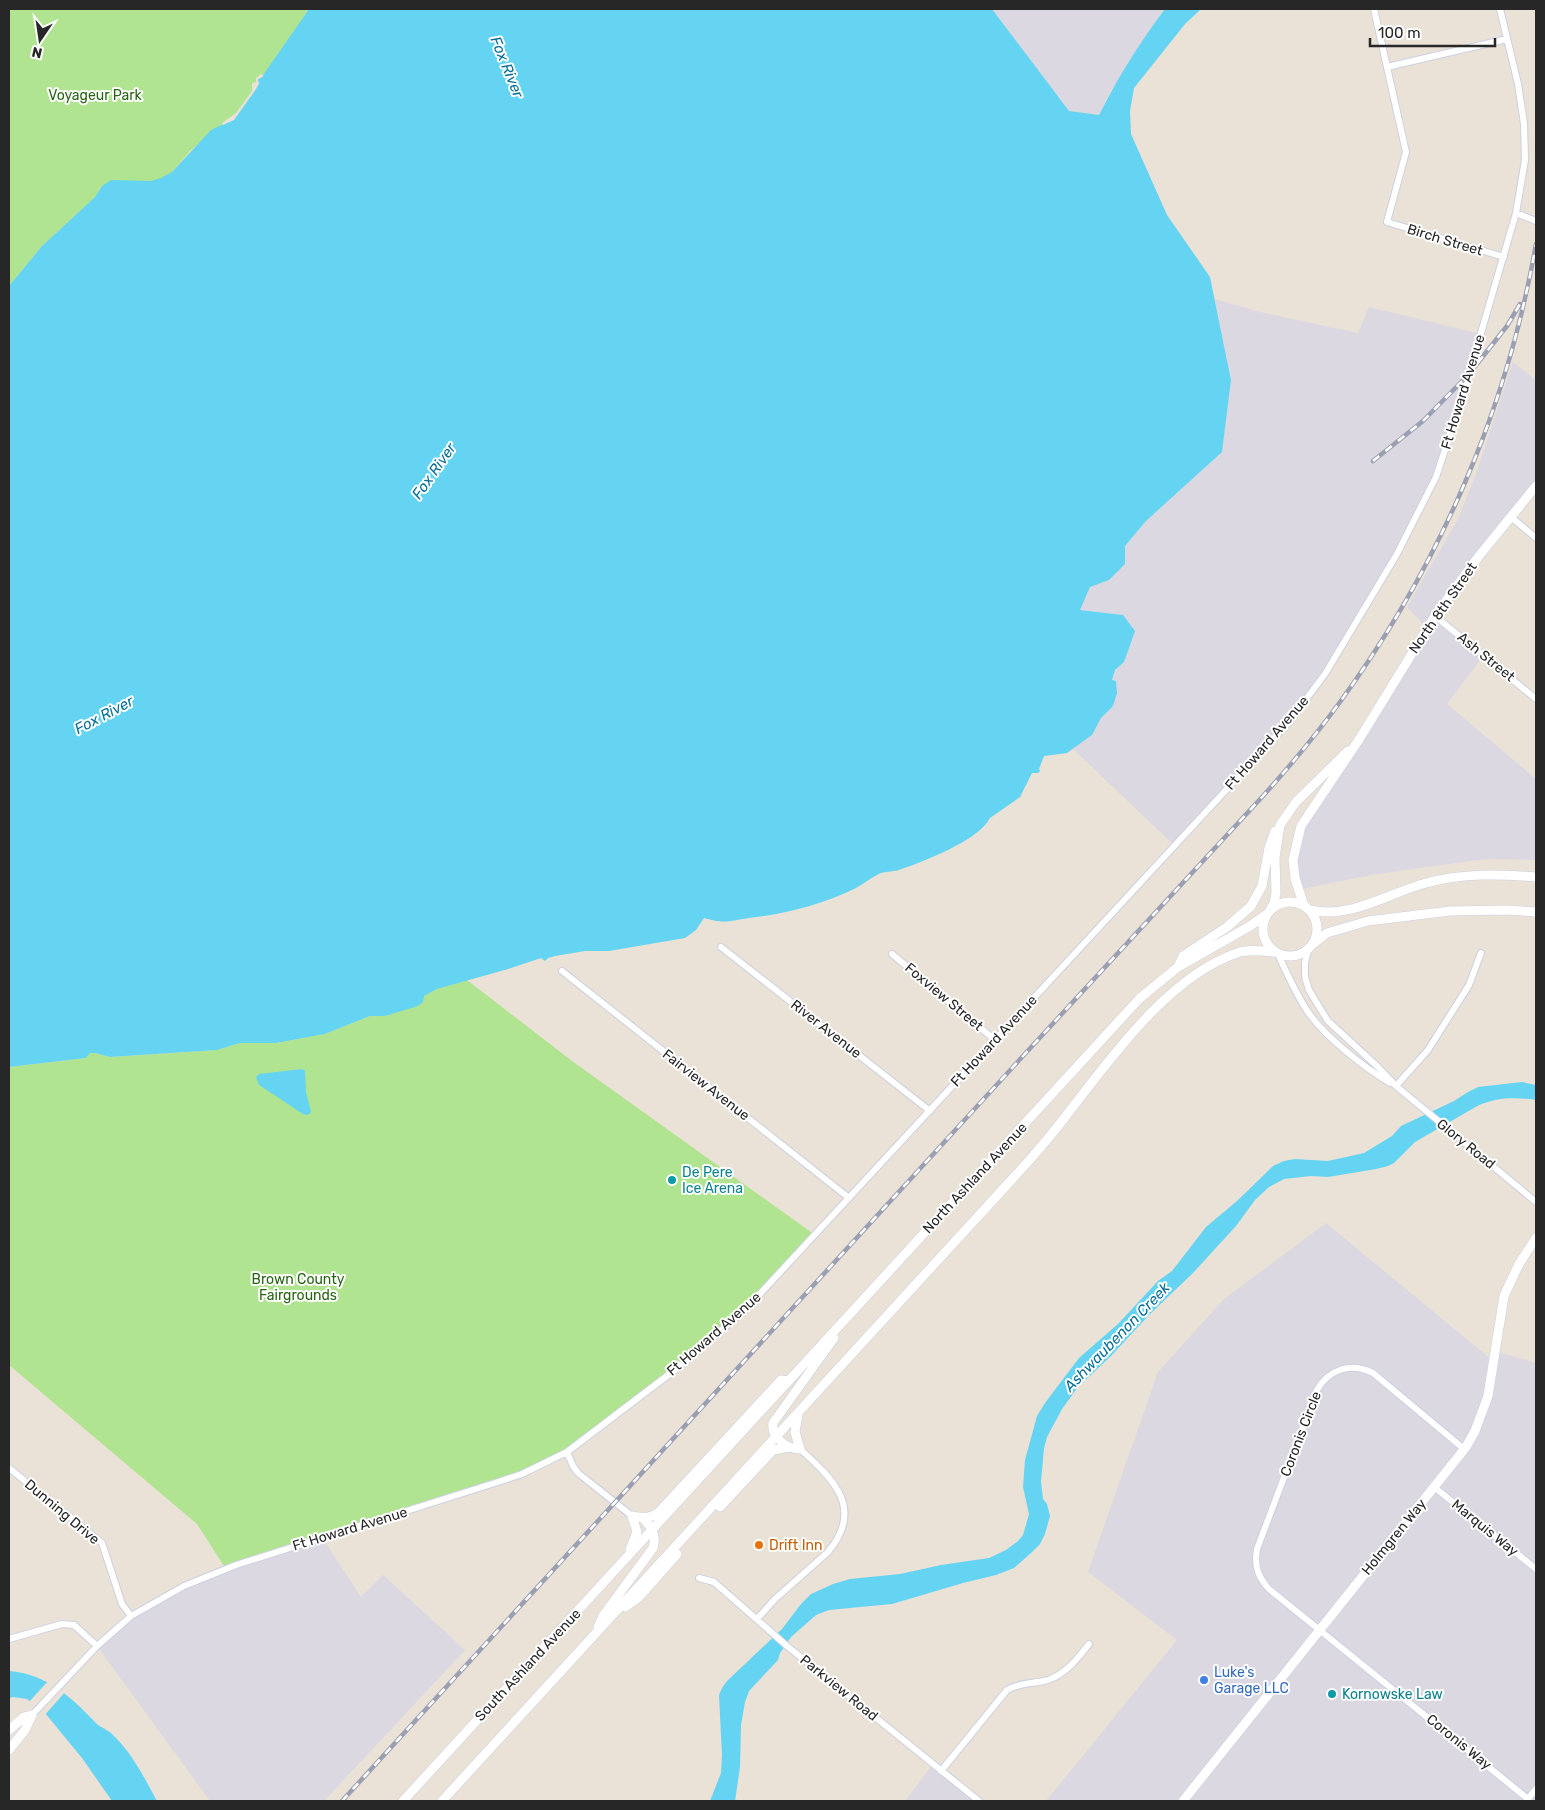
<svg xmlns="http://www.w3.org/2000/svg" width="1545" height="1810" viewBox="0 0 1545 1810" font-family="Rubik,sans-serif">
<rect width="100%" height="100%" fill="#eae1d7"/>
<path fill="#dbd8e2" d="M992 9H1185L1112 88 1099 115 1069 111Z
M1215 299 1260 312 1358 333 1369 307 1481 334 1436 477 1347 639 1289 722 1175 846 1073 749 1092 735 1101 718 1113 706 1112 680 1115 670 1124 662 1123 615 1080 610 1090 587 1109 580 1125 546 1146 521 1222 452 1231 380Z
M1513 362 1536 380V486L1435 616 1484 655 1447 704 1536 779V860L1485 859 1371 875 1298 890 1295 878 1297 839 1427 628 1407 607 1458 519 1475 477Z
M1326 1223 1493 1361 1495 1351 1536 1363V1801H1046L1177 1640 1088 1572 1158 1372 1224 1299Z
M322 1537 361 1597 383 1575 465 1650 324 1801H210L97 1646 131 1616 184 1586Z
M933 1764 979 1801H905Z"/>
<path fill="#b1e490" d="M9 9H309L261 79H258L254 92 232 120 223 125 191 150 172 172 161 179 151 181H126L102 186 95 197 42 246 9 286Z
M467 980 572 1061 815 1235 746 1309 684 1363 567 1452 522 1474 226 1569 197 1524 9 1365V1067L86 1058 90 1053H95L110 1057 217 1050 240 1043H276L325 1034 370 1016H385L437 989Z"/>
<path fill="#64d4f2" d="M309 9H992L1069 111 1099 115C1118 77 1140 42 1165 9H1201L1185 24 1134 88 1130 111 1131 134 1167 215 1210 277 1231 380 1222 452 1146 521 1125 546V564L1109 580 1090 587 1080 610 1123 615 1135 631 1124 662 1115 670 1112 680 1116 681 1117 693 1113 706 1101 718 1092 735 1067 753 1044 756 1039 769 1040 771 1038 773H1032L1020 797 990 818C978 841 922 862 899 870 892 872 883 871 877 875 869 879 862 885 854 889 821 905 785 914 749 918 729 921 725 924 704 918L696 930 685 938 609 951H585L555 956 548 958 545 961 541 958 508 969 437 989 424 996 423 1002 418 1006 385 1016H370L325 1034 276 1043H240L217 1050 110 1057 95 1053H90L86 1058 9 1067V286L42 246 95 197 102 186 111 180 151 181 161 178 172 172 211 130 232 120 254 92 258 79 261 78Z
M302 1069 305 1071 306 1092 311 1112 308 1115 303 1114 259 1085 256 1077 259 1074Z
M1522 1082 1536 1085V1100C1516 1097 1498 1097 1479 1105L1415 1142 1394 1163 1388 1166 1376 1169 1328 1177 1311 1176 1284 1179 1269 1187 1255 1200 1236 1226 1193 1273 1150 1314 1111 1356 1078 1387 1062 1409 1047 1437 1044 1448 1041 1482 1043 1499 1047 1504 1050 1516 1045 1534 1040 1544 1031 1553 1014 1568 996 1575 963 1583 892 1604 829 1610 816 1615 791 1637 780 1653 778 1660 749 1691 745 1702 741 1725 740 1767 735 1801H710L721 1773 722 1755 719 1695 722 1688 727 1681 782 1629 801 1604 811 1594 833 1584 850 1579 900 1574 941 1565 989 1558 1006 1550 1018 1541 1023 1535 1029 1514 1023 1487 1025 1460 1037 1416 1045 1403 1079 1358 1118 1324 1158 1281 1172 1271 1206 1227 1237 1201 1273 1166 1284 1161 1295 1159 1328 1161 1364 1153 1392 1136 1401 1126 1454 1101 1468 1092 1478 1087Z
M9 1671C47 1674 71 1697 96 1723 101 1728 107 1729 112 1734 132 1753 144 1777 157 1801H112L82 1758 45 1713 27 1699 13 1697 9 1698Z"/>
<path fill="#eae1d7" d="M261 74 264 76 258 79 259 84 256 89 234 120 223 125 222 123 236 113 252 91V83L256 82V78Z
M49 1680 66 1691 44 1716 28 1703Z"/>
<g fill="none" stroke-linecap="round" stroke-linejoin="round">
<defs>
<path id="street" d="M1374 9 1406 152 1387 222 1504 257
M1387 67 1507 39
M1516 213 1536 221
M1511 517 1536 538
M1435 616 1536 699
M721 947 930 1111
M1308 949 1305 963V977L1309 990 1318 1005 1328 1021 1378 1067 1396 1086 1536 1202
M892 954 995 1040
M1278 954C1287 974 1296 994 1308 1012 1325 1037 1365 1068 1390 1083
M562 971 849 1198
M1396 1086 1428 1050 1469 985 1481 953
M1464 1449 1373 1373C1351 1362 1329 1369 1317 1390L1257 1549C1254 1566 1258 1577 1269 1589L1528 1799
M567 1452 573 1466 578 1473 632 1516
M9 1468 102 1543 122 1604 131 1616
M1434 1487 1536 1569
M699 1578 714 1582 787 1646 979 1801
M757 1619 775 1599 828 1552C865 1508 833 1479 800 1449
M9 1639 62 1624 74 1625 97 1646 131 1616 184 1586 236 1565 501 1481 522 1474 567 1452 684 1363 746 1309 1289 722 1325 674 1397 554 1436 477 1462 398 1516 213 1525 160 1524 124 1518 84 1500 9
M32 1715 97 1646
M941 1771 1007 1690C1020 1682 1034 1684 1048 1680 1066 1674 1078 1658 1089 1644
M1527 1800 1536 1789"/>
<path id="secondary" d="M1263 929a27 27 0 1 1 54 0a27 27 0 1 1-54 0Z
M1304 906 1295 878 1293 860 1301 826 1360 738 1435 616 1479 556 1536 486
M1270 910 1274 903 1276 893 1275 857 1280 825 1296 802 1348 751
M1309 910C1352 919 1386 894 1426 883 1462 873 1500 874 1536 877
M1313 944 1327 933 1368 921 1450 911 1506 910 1536 912
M1178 967 1183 956 1227 927 1251 906 1262 886 1269 848 1275 831
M798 1414 795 1432 800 1449C786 1449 771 1437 773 1423L834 1338
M720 1507 773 1450 790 1447
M630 1550 637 1532 632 1516C642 1518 649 1519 658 1513L781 1380 789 1381
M625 1607 639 1597 677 1554
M598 1627 603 1616 653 1548C657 1535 651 1527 643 1518
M9 1730 24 1717 32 1715
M9 1750 25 1730 32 1715
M403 1801 1140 998 1178 967 1250 926 1267 914
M442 1801 1026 1164C1042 1146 1058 1127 1072 1108 1114 1054 1170 976 1237 953 1248 949 1262 951 1274 952
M1183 1801 1466 1447 1475 1431 1488 1396 1504 1296 1519 1264 1536 1238"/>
</defs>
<use href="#street" stroke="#ccd1e1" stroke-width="8"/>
<use href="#secondary" stroke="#ccd1e1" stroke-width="10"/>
<use href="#street" stroke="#fff" stroke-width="6"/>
<use href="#secondary" stroke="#fff" stroke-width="9"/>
<defs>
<path id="rail" d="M1373 461 1423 421 1469 374 1507 326 1520 304
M342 1801 1023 1056 1263 796C1290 766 1316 735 1340 702 1439 566 1507 410 1536 244"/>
</defs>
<use href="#rail" stroke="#9a9fb2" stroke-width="4.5"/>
<use href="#rail" stroke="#fff" stroke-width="2.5" stroke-dasharray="8" stroke-linecap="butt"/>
</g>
<g fill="#0f9aa8" stroke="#fff" stroke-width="2">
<circle cx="672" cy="1180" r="5"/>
<circle cx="1332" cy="1694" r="5"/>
</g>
<circle fill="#e8710a" stroke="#fff" stroke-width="2" cx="759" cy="1545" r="5"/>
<circle fill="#3f7fe0" stroke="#fff" stroke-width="2" cx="1204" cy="1680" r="5"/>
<g text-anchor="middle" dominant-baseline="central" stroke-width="4" stroke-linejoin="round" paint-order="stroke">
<g font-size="14" fill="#2a6416" stroke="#fff">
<text x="95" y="95">Voyageur Park</text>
<text x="298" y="1279">Brown County<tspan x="298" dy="16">Fairgrounds</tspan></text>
</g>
<g font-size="14" fill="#272727" stroke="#fff">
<text transform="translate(1445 240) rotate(17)">Birch Street</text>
<text transform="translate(1463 392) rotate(-73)">Ft Howard Avenue</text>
<text transform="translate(1443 608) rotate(-55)">North 8th Street</text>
<text transform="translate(1486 657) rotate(39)">Ash Street</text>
<text transform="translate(1267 743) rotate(-49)">Ft Howard Avenue</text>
<text transform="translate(944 997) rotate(40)">Foxview Street</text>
<text transform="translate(826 1029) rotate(38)">River Avenue</text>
<text transform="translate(994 1041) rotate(-47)">Ft Howard Avenue</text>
<text transform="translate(706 1085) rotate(38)">Fairview Avenue</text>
<text transform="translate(1466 1144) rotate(39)">Glory Road</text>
<text transform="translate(975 1178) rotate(-47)">North Ashland Avenue</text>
<text transform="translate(714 1334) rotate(-41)">Ft Howard Avenue</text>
<text transform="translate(1301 1434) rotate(-69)">Coronis Circle</text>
<text transform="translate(62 1512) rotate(40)">Dunning Drive</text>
<text transform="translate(1485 1528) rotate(39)">Marquis Way</text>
<text transform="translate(350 1529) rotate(-17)">Ft Howard Avenue</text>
<text transform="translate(1394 1537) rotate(-51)">Holmgren Way</text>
<text transform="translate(528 1665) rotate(-47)">South Ashland Avenue</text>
<text transform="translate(839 1688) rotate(39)">Parkview Road</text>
<text transform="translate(1459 1742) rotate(39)">Coronis Way</text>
</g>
<g font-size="14" fill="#0d838f" stroke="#fff" text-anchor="start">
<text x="682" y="1172">De Pere<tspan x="682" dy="16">Ice Arena</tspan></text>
<text x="1342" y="1694">Kornowske Law</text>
</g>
<g font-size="14" fill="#c56008" stroke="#fff" text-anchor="start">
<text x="769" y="1545">Drift Inn</text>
</g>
<g font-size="14" fill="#366cbe" stroke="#fff" text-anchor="start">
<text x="1214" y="1672">Luke's<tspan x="1214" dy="16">Garage LLC</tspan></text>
</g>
<g font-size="15" font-style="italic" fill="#086f99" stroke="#fff">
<text transform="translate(507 67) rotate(68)">Fox River</text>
<text transform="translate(434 471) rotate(-55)">Fox River</text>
<text transform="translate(104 715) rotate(-28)">Fox River</text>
<text transform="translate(1117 1337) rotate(-46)">Ashwaubenon Creek</text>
</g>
</g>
<rect width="1545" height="1810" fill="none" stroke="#272727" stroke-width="20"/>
<g transform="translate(40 40) rotate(193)" stroke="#ffffff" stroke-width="4" paint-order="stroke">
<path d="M0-4L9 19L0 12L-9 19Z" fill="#272727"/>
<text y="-8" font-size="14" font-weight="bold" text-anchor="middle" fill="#272727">N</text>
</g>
<path d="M1370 38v8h125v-8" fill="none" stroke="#272727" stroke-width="2.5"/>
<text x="1378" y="38" font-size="15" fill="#272727" stroke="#ffffff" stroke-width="4" paint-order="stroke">100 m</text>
</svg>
